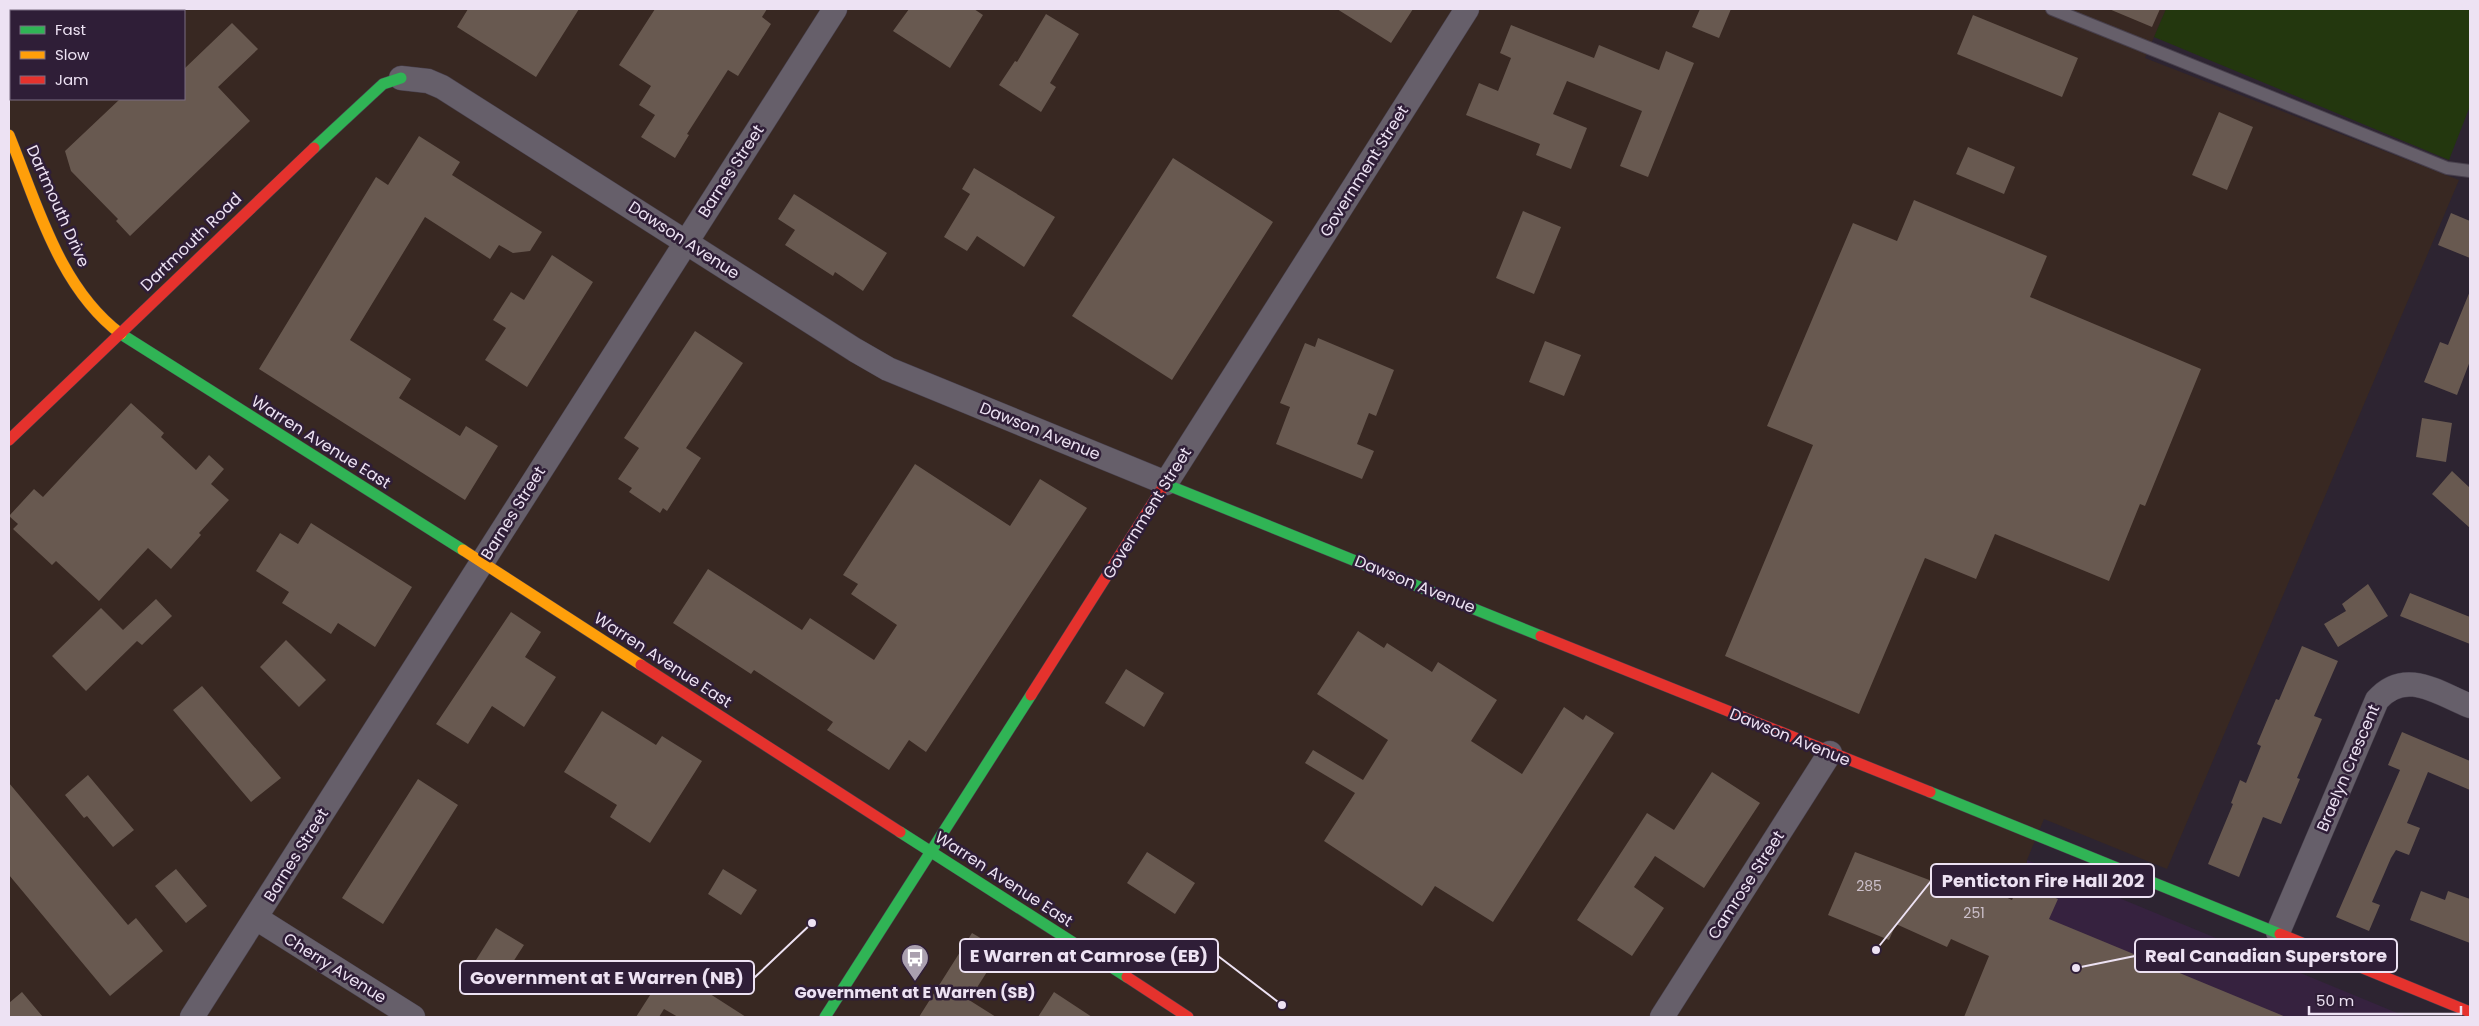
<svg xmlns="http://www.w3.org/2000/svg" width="2479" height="1026" viewBox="0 0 2479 1026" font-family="Poppins,sans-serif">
<rect width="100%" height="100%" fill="#2d2431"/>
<path fill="#36223f" d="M2027 860 2407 1017H1965L2024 885Z"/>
<path fill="#382822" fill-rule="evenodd" d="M9 9H2166L2145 58 2459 180 2167 869 2044 819 2027 860 2024 885 1965 1017H9ZM11 11H184V99H11Z"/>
<path fill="#23370e" d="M2166 9H2470V106L2449 160 2154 37Z"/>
<path fill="#685950" d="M468 9H579L536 77 457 27Z
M655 9H767L762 17 771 24 738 76 728 70 687 134 689 135 675 158 641 137 655 115 639 105 651 86 619 65Z
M909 9H974L983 15 950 68 893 31Z
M1337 9H1413L1391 43Z
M1700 9H1731L1719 38 1692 27Z
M2109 9H2160L2152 27Z
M1046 14 1079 34 1050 83 1056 87 1041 112 999 85 1015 61 1017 62Z
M1973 15 2078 58 2062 97 1957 54Z
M232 23 258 49 218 87 250 121 130 236 116 221 118 219 71 171 65 151 120 99H184V69Z
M1511 25 1594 58 1599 45 1659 70 1666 51 1694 63 1648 177 1620 166 1642 111 1567 81 1553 114 1587 128 1571 169 1536 155 1540 144 1466 115 1479 83 1498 91 1511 58 1500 53Z
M2219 112 2253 127 2227 190 2192 175Z
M419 136 460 162 452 175 542 232 530 251 513 253 499 245 490 259 425 217 350 340 411 379 399 398 460 436 466 426 498 446 465 500 259 369 376 177 388 185Z
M1968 147 2015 167 2004 194 1956 174Z
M1173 158 1273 222 1172 380 1072 316Z
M974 168 1055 217 1024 267 977 236 967 251 944 237 970 194 962 189Z
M794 194 887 253 863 291 835 272 833 276 785 245 795 230 778 219Z
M1914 200 2047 256 2030 297 2201 369 2145 506 2140 504 2109 581 1995 534 1976 579 1925 558 1859 714 1725 656 1813 445 1767 426 1853 223 1897 241Z
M1523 211 1561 227 1534 294 1496 278Z
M2451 213 2470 221V258L2438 245Z
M552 255 593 282 527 387 485 360 506 328 493 320 511 292 524 300Z
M2470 291V361L2457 395 2424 382 2440 342 2448 345Z
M695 331 743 363 686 448 701 458 667 511 663 508 660 513 629 492 632 488 618 479 639 448 624 438Z
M1318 338 1394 370 1376 416 1369 413 1357 444 1374 451 1362 479 1276 444 1290 407 1280 403 1305 343 1315 347Z
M1545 341 1581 355 1564 396 1529 382Z
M131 403 164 433 161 437 196 470 209 455 224 469 211 484 229 500 199 533 201 535 171 569 148 548 99 601 56 561 52 565 13 529 18 524 9 516 34 489 43 497Z
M2422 418 2452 423 2446 462 2416 457Z
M915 464 1010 526 1040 479 1087 508 926 752 909 740 889 770 827 730 833 722 754 670 751 674 673 623 708 569 802 630 810 618 874 660 897 625 851 594 858 584 843 575Z
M2452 471 2470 488V528L2432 494Z
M311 523 412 587 375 647 338 623 331 634 282 603 289 592 256 571 280 533 298 544Z
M2368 584 2388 616 2338 647 2324 624 2346 611 2342 604Z
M2410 593 2470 617V644L2400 616Z
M156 599 172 616 142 645 137 641 86 691 52 656 101 608 123 630Z
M511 612 541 632 525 657 556 677 524 727 492 706 468 744 436 724Z
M1358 631 1384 648 1387 643 1432 672 1438 662 1497 700 1471 741 1522 774 1564 707 1583 720 1586 715 1614 733 1493 922 1435 886 1422 906 1324 841 1355 793 1305 763 1313 750 1363 780 1388 740 1317 694Z
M286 640 326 680 299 707 260 667Z
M2302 646 2338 661 2314 716 2322 719 2297 778 2300 779 2281 824 2263 817 2239 877 2208 864 2233 804 2231 803 2240 780 2246 783 2261 746 2257 744 2276 699 2279 700Z
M1126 669 1164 693 1144 727 1105 703Z
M202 686 281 778 251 802 173 710Z
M602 711 656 745 662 736 702 761 650 843 610 817 617 805 564 772Z
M2402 732 2470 761V790L2428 772 2407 823 2420 828 2409 855 2396 850 2391 858 2372 902 2380 905 2369 931 2336 917 2400 770 2388 765Z
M1712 772 1760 803 1704 888 1655 856 1634 887 1664 908 1632 956 1577 920 1647 813 1674 830Z
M88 775 134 830 113 847 87 816 84 818 65 795Z
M418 779 458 805 383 924 342 898Z
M9 783 128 925 136 918 163 951 110 996 9 875Z
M1147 852 1195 883 1175 914 1127 883Z
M1855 852 1932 881 1938 866 2012 900 2019 883 2058 899 2049 919 2286 1017H1964L1989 956 1951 939 1947 947 1896 924 1889 940 1828 915Z
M176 869 207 906 186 923 155 886Z
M723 869 757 890 741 915 708 894Z
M2421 891 2445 900 2448 891 2470 899V943L2410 920Z
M496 928 524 945 493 993 466 976Z
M972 933 1001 950 969 1000 996 1017H919Z
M668 967 746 1017H678L664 1009 659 1017H636Z
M22 992 43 1017H9V1003Z
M1054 992 1092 1017H1038Z"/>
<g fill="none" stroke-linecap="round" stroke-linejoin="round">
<defs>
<path id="lane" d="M2052 9 2447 168 2470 171"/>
<path id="street" d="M401 78 428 81 442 87 855 350 888 369 1166 483 1467 9
M256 918 413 1017
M2278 932 2377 700C2405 668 2438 693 2470 706
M192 1017 835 9
M1662 1017 1830 753"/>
<path id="fast" d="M314 148 383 84 401 78
M121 334 463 550
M1165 484 1541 636
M1930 792 2280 934
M900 832 1127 977
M825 1017 1031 695"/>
<path id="slow" d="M9 135C37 203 59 288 121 334
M463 550 641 665"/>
<path id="jam" d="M9 440 314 148
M1541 636 1930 792
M641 665 900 832
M1031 695 1165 484
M2280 934 2470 1012
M1127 977 1188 1017"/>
</defs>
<use href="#lane" stroke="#48404d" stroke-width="14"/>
<use href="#street" stroke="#48404d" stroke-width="25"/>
<use href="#fast" stroke="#48404d" stroke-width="12"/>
<use href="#slow" stroke="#48404d" stroke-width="12"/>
<use href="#jam" stroke="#48404d" stroke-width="12"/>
<use href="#lane" stroke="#665f6a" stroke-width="12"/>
<use href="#street" stroke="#665f6a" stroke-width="24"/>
<use href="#fast" stroke="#30b455" stroke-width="11"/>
<use href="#slow" stroke="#ff9f0a" stroke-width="11"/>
<use href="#jam" stroke="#e5322d" stroke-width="11"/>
</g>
<defs>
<symbol id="bus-pin" viewBox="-11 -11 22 30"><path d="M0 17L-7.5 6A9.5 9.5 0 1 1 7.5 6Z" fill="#aaa0af" stroke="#2f1e37"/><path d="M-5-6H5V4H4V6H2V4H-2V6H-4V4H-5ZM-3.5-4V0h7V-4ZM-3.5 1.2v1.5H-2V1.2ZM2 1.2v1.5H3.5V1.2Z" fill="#fff"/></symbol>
</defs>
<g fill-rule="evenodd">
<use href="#bus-pin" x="899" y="942" width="32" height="43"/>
</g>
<g text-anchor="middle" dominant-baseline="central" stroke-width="5" stroke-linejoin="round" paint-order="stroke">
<g font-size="14" fill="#ccc0ca">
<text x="1869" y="886">285</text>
<text x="1974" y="913">251</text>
</g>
<g font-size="16" fill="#ede2f3" stroke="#2f1e37">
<text transform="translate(731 171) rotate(-57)">Barnes Street</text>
<text transform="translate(1364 171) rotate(-58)">Government Street</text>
<text transform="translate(58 206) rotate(66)">Dartmouth Drive</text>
<text transform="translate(684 240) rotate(33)">Dawson Avenue</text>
<text transform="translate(191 242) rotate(-44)">Dartmouth Road</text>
<text transform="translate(1040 431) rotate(22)">Dawson Avenue</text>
<text transform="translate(321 442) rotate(32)">Warren Avenue East</text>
<text transform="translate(513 513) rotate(-58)">Barnes Street</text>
<text transform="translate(1147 513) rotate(-58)">Government Street</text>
<text transform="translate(1415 584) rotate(22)">Dawson Avenue</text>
<text transform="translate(663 660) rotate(33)">Warren Avenue East</text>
<text transform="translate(1790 737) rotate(22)">Dawson Avenue</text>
<text transform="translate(2348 768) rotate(-67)">Braelyn Crescent</text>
<text transform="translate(296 855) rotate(-58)">Barnes Street</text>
<text transform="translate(1004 879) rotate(33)">Warren Avenue East</text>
<text transform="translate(1746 885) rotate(-57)">Camrose Street</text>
<text transform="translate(335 968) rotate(32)">Cherry Avenue</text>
</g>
<g font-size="16" font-weight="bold" fill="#ede2f3" stroke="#2f1e37">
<text x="915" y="992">Government at E Warren (SB)</text>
</g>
</g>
<path fill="none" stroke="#ede2f3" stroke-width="2" d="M1876 950L1931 881M1282 1005L1218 956M2076 968L2135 956M812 923L754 978"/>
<g fill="#ede2f3" stroke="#2f1e37" stroke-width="2">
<circle cx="1876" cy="950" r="5"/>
<circle cx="1282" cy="1005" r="5"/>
<circle cx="2076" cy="968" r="5"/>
<circle cx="812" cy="923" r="5"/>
</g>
<g fill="#2f1e37" stroke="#ede2f3" stroke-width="2">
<rect x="1931" y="864" width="223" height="33" rx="5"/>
<rect x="960" y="939" width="258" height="33" rx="5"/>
<rect x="2135" y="939" width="262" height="33" rx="5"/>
<rect x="460" y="961" width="294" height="33" rx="5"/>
</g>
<g font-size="18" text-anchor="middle" font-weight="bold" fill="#ede2f3">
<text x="2043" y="887">Penticton Fire Hall 202</text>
<text x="1089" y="962">E Warren at Camrose (EB)</text>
<text x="2266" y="962">Real Canadian Superstore</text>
<text x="607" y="984">Government at E Warren (NB)</text>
</g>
<rect width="2479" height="1026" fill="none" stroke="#ede2f3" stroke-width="20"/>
<rect x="10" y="10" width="175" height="90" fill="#2f1e37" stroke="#7b6c82"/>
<rect x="20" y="26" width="25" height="8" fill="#30b455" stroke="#7b6c82"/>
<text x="55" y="35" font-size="15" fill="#ede2f3">Fast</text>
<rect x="20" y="51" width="25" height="8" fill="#ff9f0a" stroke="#7b6c82"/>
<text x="55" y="60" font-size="15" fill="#ede2f3">Slow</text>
<rect x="20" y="76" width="25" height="8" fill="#e5322d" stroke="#7b6c82"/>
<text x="55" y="85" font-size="15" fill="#ede2f3">Jam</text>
<path d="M2309 1006v8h152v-8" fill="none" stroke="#ede2f3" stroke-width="2.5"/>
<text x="2316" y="1006" font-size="15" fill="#ede2f3" stroke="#2f1e37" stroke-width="4" paint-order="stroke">50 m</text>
</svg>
